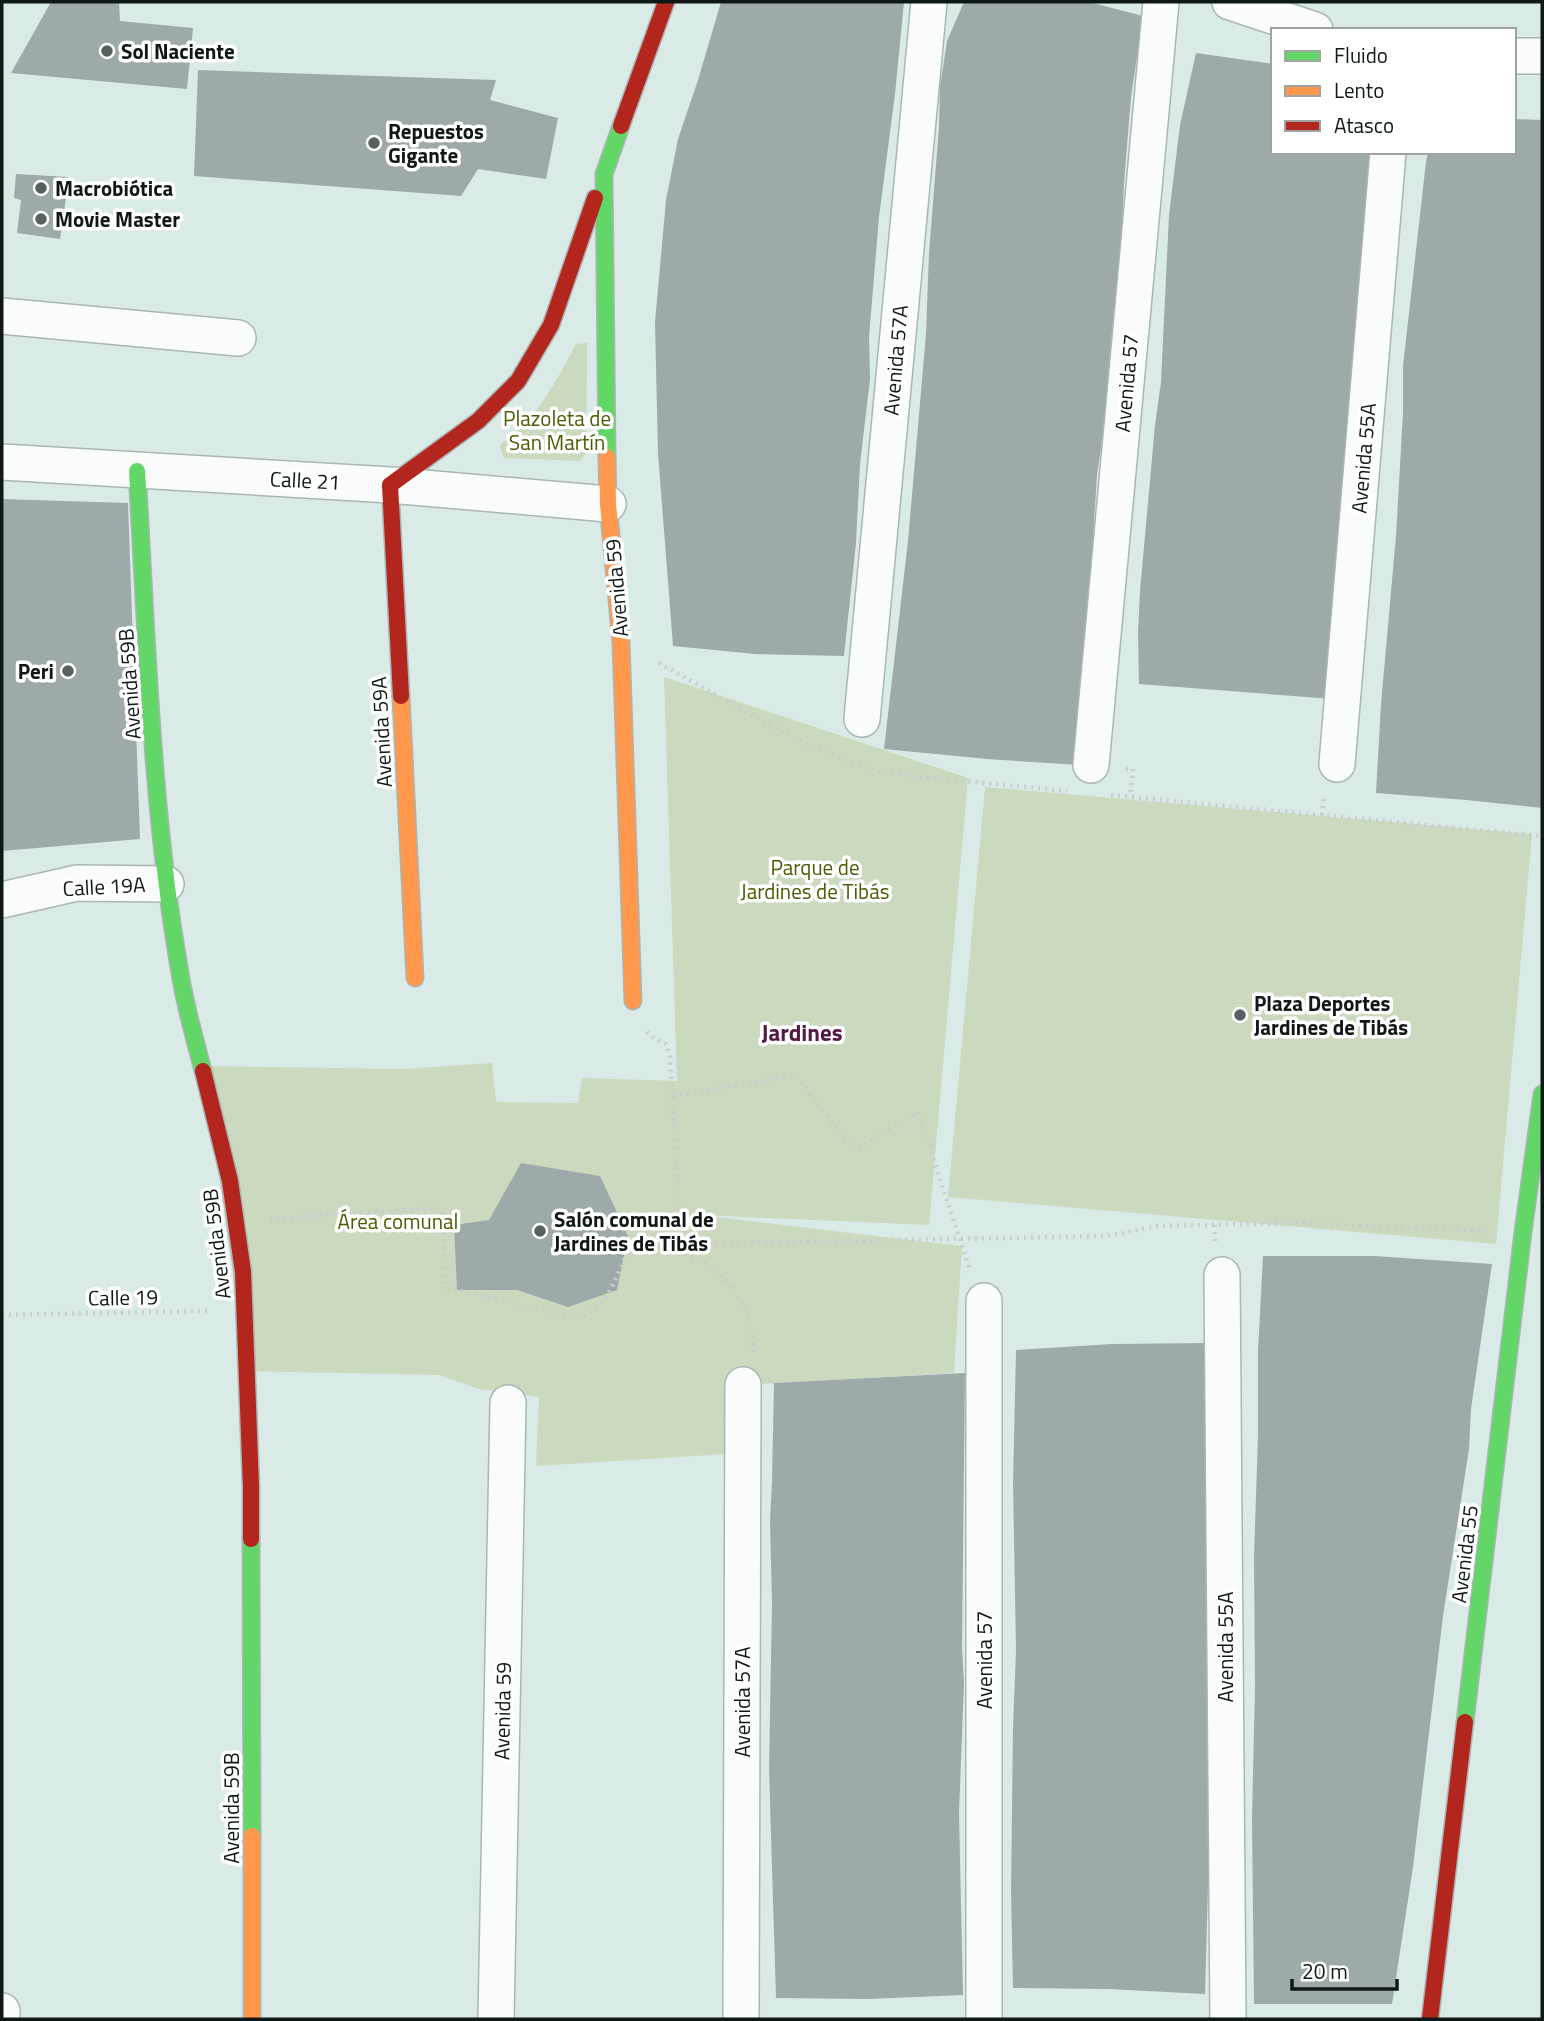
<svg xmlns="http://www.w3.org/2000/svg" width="1544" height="2021" viewBox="0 0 1544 2021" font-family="'Titillium Web',sans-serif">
<rect width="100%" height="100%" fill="#daeae7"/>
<path fill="#cbd9be" d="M587 343 586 454 580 461 504 458 500 446C507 437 518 432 525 424 546 400 561 373 576 344Z
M664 677 968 778 929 1225 697 1215 962 1246 954 1373 743 1385V1453L536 1466 539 1397 479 1389 439 1375 247 1371 203 1066 403 1069 492 1063 496 1102 578 1103 582 1078 677 1081Z
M985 787 1532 834 1496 1244 948 1197Z"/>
<path fill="#9eaaaa" d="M51 2H119L120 21 193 28 187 89 11 73Z
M721 2H904L895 94 879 217 869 337 870 379 860 464 856 543 844 656 755 654 673 646 658 453 655 322 666 200 678 139 698 80Z
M964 2H1089L1143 16 1131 97 1124 183 1120 268 1114 309 1103 434 1097 475 1079 765 987 759 884 749 908 541 926 334 929 253 939 127 940 87 947 41Z
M1196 53 1273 64V152H1373L1333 699 1139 684 1138 633 1140 591 1155 425 1161 382 1169 215 1180 125Z
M198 70 496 80 490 100 558 118 546 179 478 169 461 196 194 176Z
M1514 119 1542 120V808L1466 800 1376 793 1381 704 1396 536 1403 413V366L1426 162 1428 152H1514Z
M16 174 69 177 60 239 17 233 21 200 14 198Z
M2 499 128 503 140 839 2 851Z
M521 1163 600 1176 628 1236 617 1290 568 1307 517 1290H457L454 1225 489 1220Z
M1263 1256H1374L1492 1264 1471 1409 1469 1449 1443 1616 1413 1867 1392 2004H1254L1252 1819 1255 1686 1254 1557 1258 1436V1351Z
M1209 1343 1208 1694 1210 1814 1205 1994 1108 1989 1013 1988 1011 1893 1013 1727 1016 1650 1013 1482 1016 1350 1112 1344Z
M965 1373 962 1647 964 1683 959 1813 963 1995 868 1999 776 1998 769 1769 772 1603 770 1521 772 1481 774 1383Z"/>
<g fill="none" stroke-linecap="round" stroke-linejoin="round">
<defs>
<path id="street" d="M1230 2 1315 30
M1514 56H1542
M2 316 238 338
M2 462 390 485 608 504
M862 719 929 2
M1337 764 1388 152
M1091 765 1161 2
M2 900 77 883 166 884
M1222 1275 1228 2019
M984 1301V2019
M2 2011V2019
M496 2019 508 1403
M741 2019 743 1385"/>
<path id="fast" d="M607 457 604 174 621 126
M137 471C147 638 151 808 180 973 185 1006 195 1039 203 1071
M251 1539 252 1836
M1465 1722 1523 1232 1542 1094"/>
<path id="slow" d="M607 457 608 504 621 642 633 1001
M401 696 415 978
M252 1836V2019"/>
<path id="jam" d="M621 126 666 2
M401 696 390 485 478 421 518 381 551 325 595 198
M203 1071 230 1181 243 1272 251 1487V1539
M1430 2019 1465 1722"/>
</defs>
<use href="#street" stroke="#aab6b4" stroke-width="38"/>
<use href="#fast" stroke="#aab6b4" stroke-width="19"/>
<use href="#slow" stroke="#aab6b4" stroke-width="19"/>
<use href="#jam" stroke="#aab6b4" stroke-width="19"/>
<path stroke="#c9cdcd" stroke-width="4.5" stroke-dasharray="2 5" stroke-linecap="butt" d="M659 663C732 703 803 750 883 773L1067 791
M1126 769H1133L1130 797
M1111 795 1542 836
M1322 815 1324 795
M647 1032 655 1039 666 1044 670 1056 682 1254
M673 1096 795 1075 854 1150 918 1112 970 1270
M270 1219 439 1208 442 1210 444 1217 443 1277 444 1284 448 1288 574 1317C603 1315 611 1288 622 1265 625 1259 626 1250 633 1247 640 1243 652 1247 659 1248 678 1251 699 1257 714 1269 739 1290 756 1323 753 1354
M1215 1241V1224
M681 1244 1103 1236 1119 1234 1157 1226 1287 1223 1487 1231
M2 1315 207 1311"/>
<use href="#street" stroke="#f9fcfb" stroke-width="35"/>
<use href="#fast" stroke="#63d668" stroke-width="16"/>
<use href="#slow" stroke="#ff974d" stroke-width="16"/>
<use href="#jam" stroke="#b3261e" stroke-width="16"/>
</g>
<g fill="#556260" stroke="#fff" stroke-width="2.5">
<circle cx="107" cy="51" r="7"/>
<circle cx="374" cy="143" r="7"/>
<circle cx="41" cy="188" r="7"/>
<circle cx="41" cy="219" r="7"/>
<circle cx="68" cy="671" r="7"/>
<circle cx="1240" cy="1015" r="7"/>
<circle cx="540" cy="1231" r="7"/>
</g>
<g text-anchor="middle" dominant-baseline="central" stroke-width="7" stroke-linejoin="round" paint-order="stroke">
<g font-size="21" font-weight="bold" fill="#0e1917" stroke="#fff" text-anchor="start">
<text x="121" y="51">Sol Naciente</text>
<text x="388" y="131">Repuestos<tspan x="388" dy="24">Gigante</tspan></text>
<text x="55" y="188">Macrobiótica</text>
<text x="55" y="219">Movie Master</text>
<text x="54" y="671" text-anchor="end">Peri</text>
<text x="1254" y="1003">Plaza Deportes<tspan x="1254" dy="24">Jardines de Tibás</tspan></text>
<text x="554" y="1219">Salón comunal de<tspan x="554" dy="24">Jardines de Tibás</tspan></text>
</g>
<g font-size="21" fill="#0e1917" stroke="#fff">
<text transform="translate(895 360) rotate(-85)">Avenida 57A</text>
<text transform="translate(1126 383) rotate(-85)">Avenida 57</text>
<text transform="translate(1363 458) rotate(-85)">Avenida 55A</text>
<text transform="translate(305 480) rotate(3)">Calle 21</text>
<text transform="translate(616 588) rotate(-95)">Avenida 59</text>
<text transform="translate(129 684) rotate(-94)">Avenida 59B</text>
<text transform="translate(381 732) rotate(-93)">Avenida 59A</text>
<text transform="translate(104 886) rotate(-3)">Calle 19A</text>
<text transform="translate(216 1244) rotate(-97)">Avenida 59B</text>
<text transform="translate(123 1297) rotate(-1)">Calle 19</text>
<text transform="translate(1464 1554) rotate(-83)">Avenida 55</text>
<text transform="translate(1225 1647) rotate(-90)">Avenida 55A</text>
<text transform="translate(984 1660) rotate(-90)">Avenida 57</text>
<text transform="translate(742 1702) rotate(-90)">Avenida 57A</text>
<text transform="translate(502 1711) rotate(-89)">Avenida 59</text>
<text transform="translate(231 1808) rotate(-90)">Avenida 59B</text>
</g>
<g font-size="21" fill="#4c5c04" stroke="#fff">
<text x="557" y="418">Plazoleta de<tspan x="557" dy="24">San Martín</tspan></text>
<text x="815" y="867">Parque de<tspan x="815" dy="24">Jardines de Tibás</tspan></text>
<text x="398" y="1221">Área comunal</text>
</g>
<g font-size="23" font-weight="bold" fill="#531941" stroke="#fff">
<text x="802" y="1032">Jardines</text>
</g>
</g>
<rect width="1544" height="2021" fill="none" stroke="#0e1917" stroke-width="7"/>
<rect x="1271" y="28" width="245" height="126" fill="#ffffff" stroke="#9fa3a2" stroke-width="2"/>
<rect x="1285" y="51" width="35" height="10" fill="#63d668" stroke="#9fa3a2" stroke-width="2"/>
<text x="1334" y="63" font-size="21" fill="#0e1917">Fluido</text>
<rect x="1285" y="86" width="35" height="10" fill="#ff974d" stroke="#9fa3a2" stroke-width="2"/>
<text x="1334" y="98" font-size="21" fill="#0e1917">Lento</text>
<rect x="1285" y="121" width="35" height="10" fill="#b3261e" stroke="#9fa3a2" stroke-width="2"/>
<text x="1334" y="133" font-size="21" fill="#0e1917">Atasco</text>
<path d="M1292 1979v10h105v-10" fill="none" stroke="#0e1917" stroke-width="3.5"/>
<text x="1302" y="1979" font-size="21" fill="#0e1917" stroke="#ffffff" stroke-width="5" paint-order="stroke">20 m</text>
</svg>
